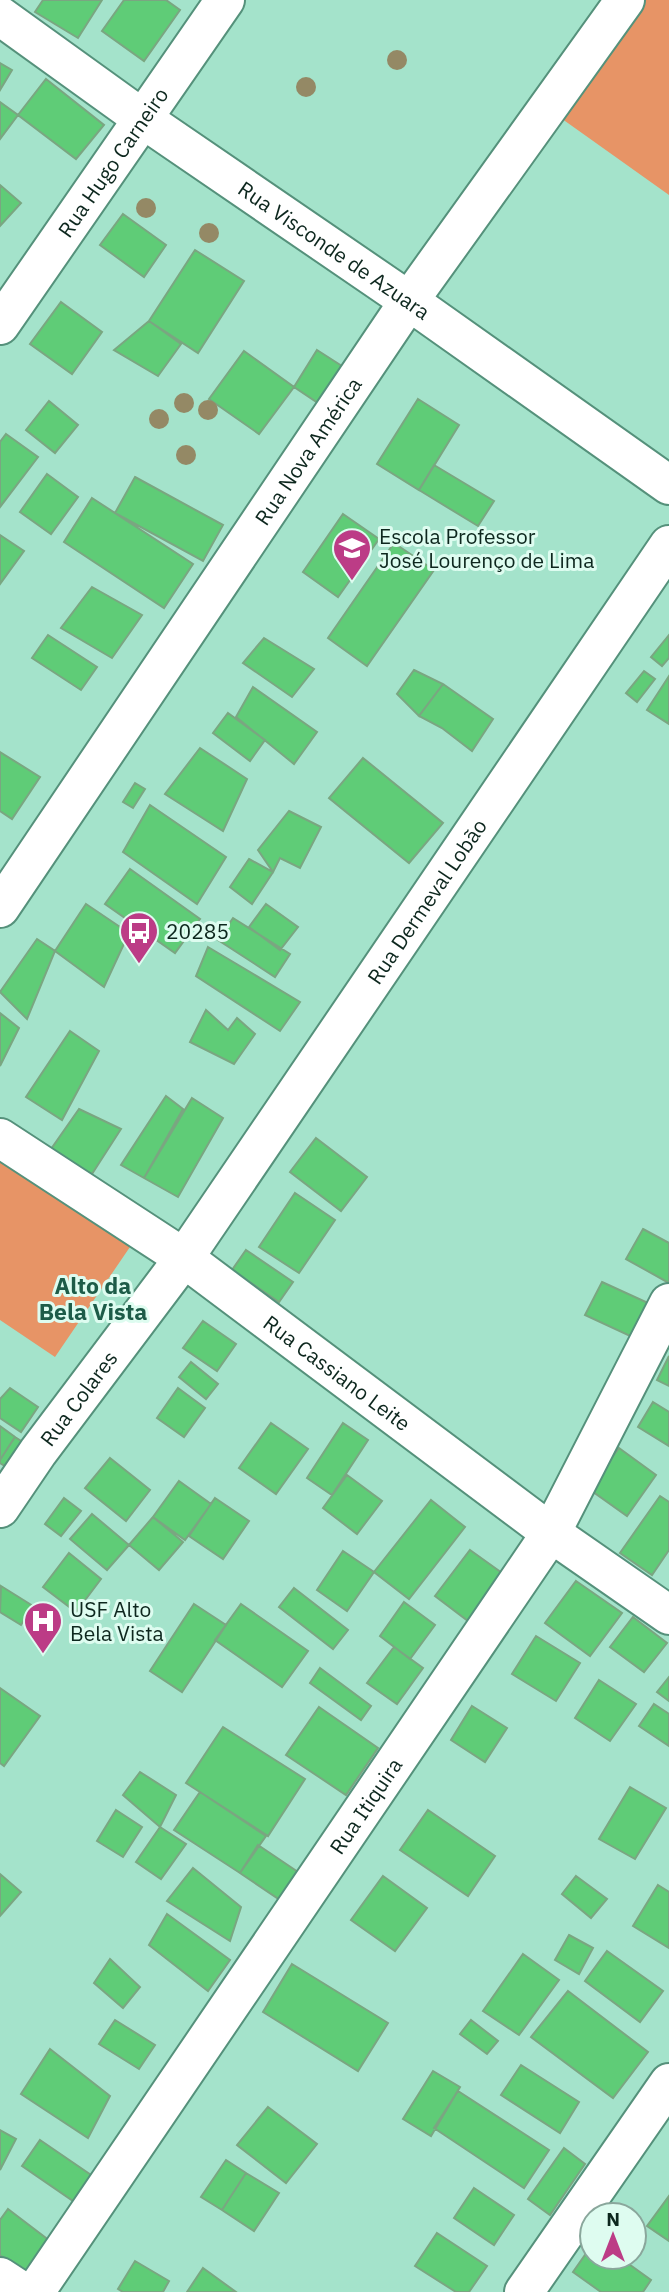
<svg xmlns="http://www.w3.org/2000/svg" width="669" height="2292" viewBox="0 0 669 2292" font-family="'IBM Plex Sans',sans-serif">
<rect width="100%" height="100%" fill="#a4e3cb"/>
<path fill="#e79466" d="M642 0H669V195L558 116Z
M0 1156 132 1244 55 1357 0 1320Z"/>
<path fill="#5fcc77" stroke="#7aa681" stroke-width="2" d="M43 0H102L78 38 35 12Z
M124 0H166L180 10 144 61 102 31Z
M0 63 12 70 0 90Z
M46 79 104 125 76 159 18 115Z
M0 102 18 115 0 139Z
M0 185 21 203 0 226Z
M123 214 166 245 144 277 100 245Z
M195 250 244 281 198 353 149 321Z
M61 302 102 332 72 374 30 344Z
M149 321 181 344 158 376 114 350Z
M317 350 345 368 321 405 294 387Z
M244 351 294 387 259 434 209 399Z
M418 399 459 425 419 490 377 464Z
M49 401 78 425 55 453 26 430Z
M6 434 38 457 0 507V442Z
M434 465 494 501 478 526 419 490Z
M47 474 78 497 51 534 20 512Z
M135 477 223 525 203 561 115 513Z
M92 498 193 564 164 608 64 542Z
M343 514 379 539 338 597 303 572Z
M0 535 24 551 0 584Z
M394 543 434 570 367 666 328 638Z
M92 587 142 615 112 658 61 628Z
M48 635 97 667 81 690 32 658Z
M669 635V658L662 666 651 657Z
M264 638 314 669 292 697 243 663Z
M414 670 443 684 419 716 397 694Z
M644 671 655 679 637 702 626 693Z
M669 676V724L647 710Z
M443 684 493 719 472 751 442 728 419 716Z
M253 687 317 732 294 764 236 717Z
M228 713 265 740 250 761 213 733Z
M200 748 247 779 223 831 165 794Z
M0 752 40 777 12 819 0 811Z
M363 758 443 823 409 863 329 798Z
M135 783 145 789 133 808 123 802Z
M150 805 226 857 197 904 123 852Z
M289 811 321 827 300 868 280 858 273 872 258 850Z
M249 859 273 872 252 904 230 887Z
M130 869 200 919 175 953 105 904Z
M86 904 129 933 104 987 55 951Z
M266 904 298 927 280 950 249 927Z
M233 918 290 954 275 977 218 940Z
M37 939 55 951 27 1019 0 992Z
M208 947 300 1002 280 1031 196 976Z
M206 1010 228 1030 237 1018 255 1034 234 1064 190 1042Z
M0 1013 19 1028 0 1066Z
M70 1031 99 1051 62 1120 26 1097Z
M166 1096 183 1109 144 1178 121 1165Z
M192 1098 223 1118 178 1197 144 1178Z
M79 1109 121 1129 92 1174 49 1152Z
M316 1138 367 1177 341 1211 290 1172Z
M295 1193 335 1220 299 1273 259 1247Z
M643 1229 669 1243V1283L626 1259Z
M246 1250 293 1282 279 1302 232 1270Z
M602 1282 659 1308 643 1342 585 1315Z
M203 1321 236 1344 217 1371 183 1348Z
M669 1356V1386L657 1380Z
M191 1362 218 1384 206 1399 179 1377Z
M10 1388 38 1407 21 1432 0 1418V1399Z
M178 1388 205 1408 184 1437 157 1418Z
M653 1402 669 1412V1446L638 1427Z
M271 1423 308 1449 276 1494 239 1468Z
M343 1423 368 1440 332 1495 307 1478Z
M0 1426 15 1437 0 1460Z
M15 1437 32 1448 15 1472 0 1463V1460Z
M619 1448 656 1475 627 1516 589 1489Z
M110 1458 150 1490 126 1521 85 1488Z
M347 1475 382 1501 357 1534 323 1508Z
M179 1481 211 1504 185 1540 153 1517Z
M660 1496 669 1502V1550L652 1575 620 1553Z
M64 1498 81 1511 61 1536 45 1524Z
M215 1498 249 1521 223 1559 189 1536Z
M431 1500 465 1527 409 1599 374 1572Z
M92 1514 129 1545 107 1570 70 1539Z
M153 1517 183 1542 159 1570 129 1545Z
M470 1550 502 1573 468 1621 435 1596Z
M343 1551 374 1572 347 1611 317 1590Z
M69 1553 101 1579 76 1612 43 1587Z
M576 1581 622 1613 590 1656 545 1623Z
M1 1586 33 1606 21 1625 0 1612Z
M294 1588 348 1630 333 1649 279 1607Z
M404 1602 435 1625 410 1659 380 1636Z
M194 1604 226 1625 182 1692 150 1671Z
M241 1604 308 1651 282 1687 215 1640Z
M633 1617 667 1643 644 1672 610 1647Z
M536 1636 580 1663 556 1701 512 1674Z
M394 1647 423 1668 397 1704 367 1683Z
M320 1668 371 1706 361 1720 310 1683Z
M669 1677V1701L657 1692Z
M599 1680 636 1704 610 1741 575 1718Z
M0 1688 40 1716 4 1766 0 1763Z
M654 1704 669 1714V1746L639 1726Z
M472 1706 507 1728 485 1762 451 1740Z
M319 1707 378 1748 346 1795 286 1755Z
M223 1727 305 1779 268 1836 186 1783Z
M140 1772 176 1795 160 1827 123 1795Z
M630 1787 666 1808 635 1859 599 1839Z
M200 1792 266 1836 240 1873 174 1830Z
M116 1810 142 1827 123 1857 97 1841Z
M428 1810 495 1856 468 1896 400 1850Z
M160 1827 186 1844 161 1879 136 1862Z
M258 1845 301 1874 283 1902 240 1873Z
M193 1868 241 1907 230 1941 167 1901Z
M0 1874 21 1892 0 1916Z
M383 1876 427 1908 395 1951 351 1920Z
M576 1876 607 1899 591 1918 562 1894Z
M658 1885 669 1892V1948L633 1926Z
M167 1914 230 1960 208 1991 149 1945Z
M569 1935 593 1948 579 1974 555 1960Z
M607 1951 663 1991 640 2022 585 1981Z
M523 1954 559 1980 519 2035 483 2011Z
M110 1959 140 1987 123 2008 94 1983Z
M292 1964 388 2023 358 2071 263 2012Z
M568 1991 648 2052 613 2098 531 2037Z
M115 2020 155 2045 139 2069 99 2044Z
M471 2020 498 2041 487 2054 460 2034Z
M50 2049 110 2096 88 2138 21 2094Z
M521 2065 579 2102 560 2133 501 2095Z
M433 2071 460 2087 431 2136 403 2119Z
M458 2091 549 2150 524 2188 434 2128Z
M268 2107 317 2144 286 2183 237 2145Z
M0 2130 16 2139 0 2170Z
M40 2140 94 2177 76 2203 22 2166Z
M564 2148 585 2164 550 2215 528 2199Z
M226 2160 246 2173 222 2210 201 2197Z
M246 2173 279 2193 254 2231 222 2210Z
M474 2188 514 2215 494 2245 454 2218Z
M669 2196V2241L647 2226Z
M8 2209 63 2251 38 2283 0 2255V2220Z
M437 2233 487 2266 469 2292H456L415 2266Z
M592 2245V2257H619L651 2280 643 2292H601L573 2272Z
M135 2261 169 2281 163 2292H123L118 2289Z
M203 2268 236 2292H187Z"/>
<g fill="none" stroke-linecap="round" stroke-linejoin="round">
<defs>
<g id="minor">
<path id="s1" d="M0 16 143 119 409 301 669 485"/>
<path id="s2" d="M0 325 225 0"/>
<path id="s3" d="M0 908 409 301 625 0"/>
<path id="s4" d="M0 1138 184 1258 551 1533 669 1615"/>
<path id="s5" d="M0 1508 38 1452 184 1258 669 545"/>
<path d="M0 2277 23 2292"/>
<path id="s6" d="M35 2292 551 1533 669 1303"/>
<path d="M524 2292 669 2083"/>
</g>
</defs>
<use href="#minor" stroke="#55917b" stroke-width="42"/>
<use href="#minor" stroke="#fff" stroke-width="38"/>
</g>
<g fill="#948965">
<circle cx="397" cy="60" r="10"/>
<circle cx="306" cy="87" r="10"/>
<circle cx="146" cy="208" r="10"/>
<circle cx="209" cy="233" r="10"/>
<circle cx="184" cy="403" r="10"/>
<circle cx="208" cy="410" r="10"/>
<circle cx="159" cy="419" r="10"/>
<circle cx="186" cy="455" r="10"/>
</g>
<defs>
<symbol id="school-pin" viewBox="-11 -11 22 30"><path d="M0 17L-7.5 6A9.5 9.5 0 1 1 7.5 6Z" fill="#bc3c86" stroke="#defcf0"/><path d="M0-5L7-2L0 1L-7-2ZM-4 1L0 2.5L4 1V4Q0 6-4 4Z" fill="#fff"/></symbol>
<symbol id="bus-pin" viewBox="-11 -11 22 30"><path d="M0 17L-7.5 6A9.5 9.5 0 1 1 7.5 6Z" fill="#bc3c86" stroke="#defcf0"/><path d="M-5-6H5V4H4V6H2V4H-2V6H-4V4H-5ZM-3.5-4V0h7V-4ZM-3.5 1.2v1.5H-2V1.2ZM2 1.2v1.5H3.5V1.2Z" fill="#fff"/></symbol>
<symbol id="hospital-pin" viewBox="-11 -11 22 30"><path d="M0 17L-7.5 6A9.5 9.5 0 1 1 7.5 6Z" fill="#bc3c86" stroke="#defcf0"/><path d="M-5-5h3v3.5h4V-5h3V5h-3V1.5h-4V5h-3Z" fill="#fff"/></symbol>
</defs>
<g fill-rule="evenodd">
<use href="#school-pin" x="330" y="526" width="44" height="60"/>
<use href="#bus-pin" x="117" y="909" width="44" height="60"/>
<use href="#hospital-pin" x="21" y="1599" width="44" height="60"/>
</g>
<g text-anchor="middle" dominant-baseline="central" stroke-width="6" stroke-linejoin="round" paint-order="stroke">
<g font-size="21" fill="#0d271e" stroke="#defcf0">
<text stroke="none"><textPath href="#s2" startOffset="198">Rua Hugo Carneiro</textPath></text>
<text stroke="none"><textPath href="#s1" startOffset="408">Rua Visconde de Azuara</textPath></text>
<text stroke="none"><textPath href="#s3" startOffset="551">Rua Nova América</textPath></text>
<text stroke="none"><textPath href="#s5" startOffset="742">Rua Dermeval Lobão</textPath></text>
<text stroke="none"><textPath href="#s4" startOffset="411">Rua Cassiano Leite</textPath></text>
<text stroke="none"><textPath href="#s5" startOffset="135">Rua Colares</textPath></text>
<text stroke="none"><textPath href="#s6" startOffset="588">Rua Itiquira</textPath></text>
</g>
<g font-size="21" fill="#0d271e" stroke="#defcf0" text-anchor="start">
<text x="379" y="536">Escola Professor<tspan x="379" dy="24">José Lourenço de Lima</tspan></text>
<text x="166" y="931">20285</text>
<text x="70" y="1609">USF Alto<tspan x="70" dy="24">Bela Vista</tspan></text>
</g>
<g font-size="23" font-weight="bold" fill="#1d5c48" stroke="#defcf0">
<text x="93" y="1285">Alto da<tspan x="93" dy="26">Bela Vista</tspan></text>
</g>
</g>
<g transform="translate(613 2236)"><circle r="33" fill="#defcf0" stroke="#8aa79c" stroke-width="2"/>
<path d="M0-5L12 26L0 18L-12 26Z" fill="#bc3c86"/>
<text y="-10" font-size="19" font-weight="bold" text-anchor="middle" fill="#0d271e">N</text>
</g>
</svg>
